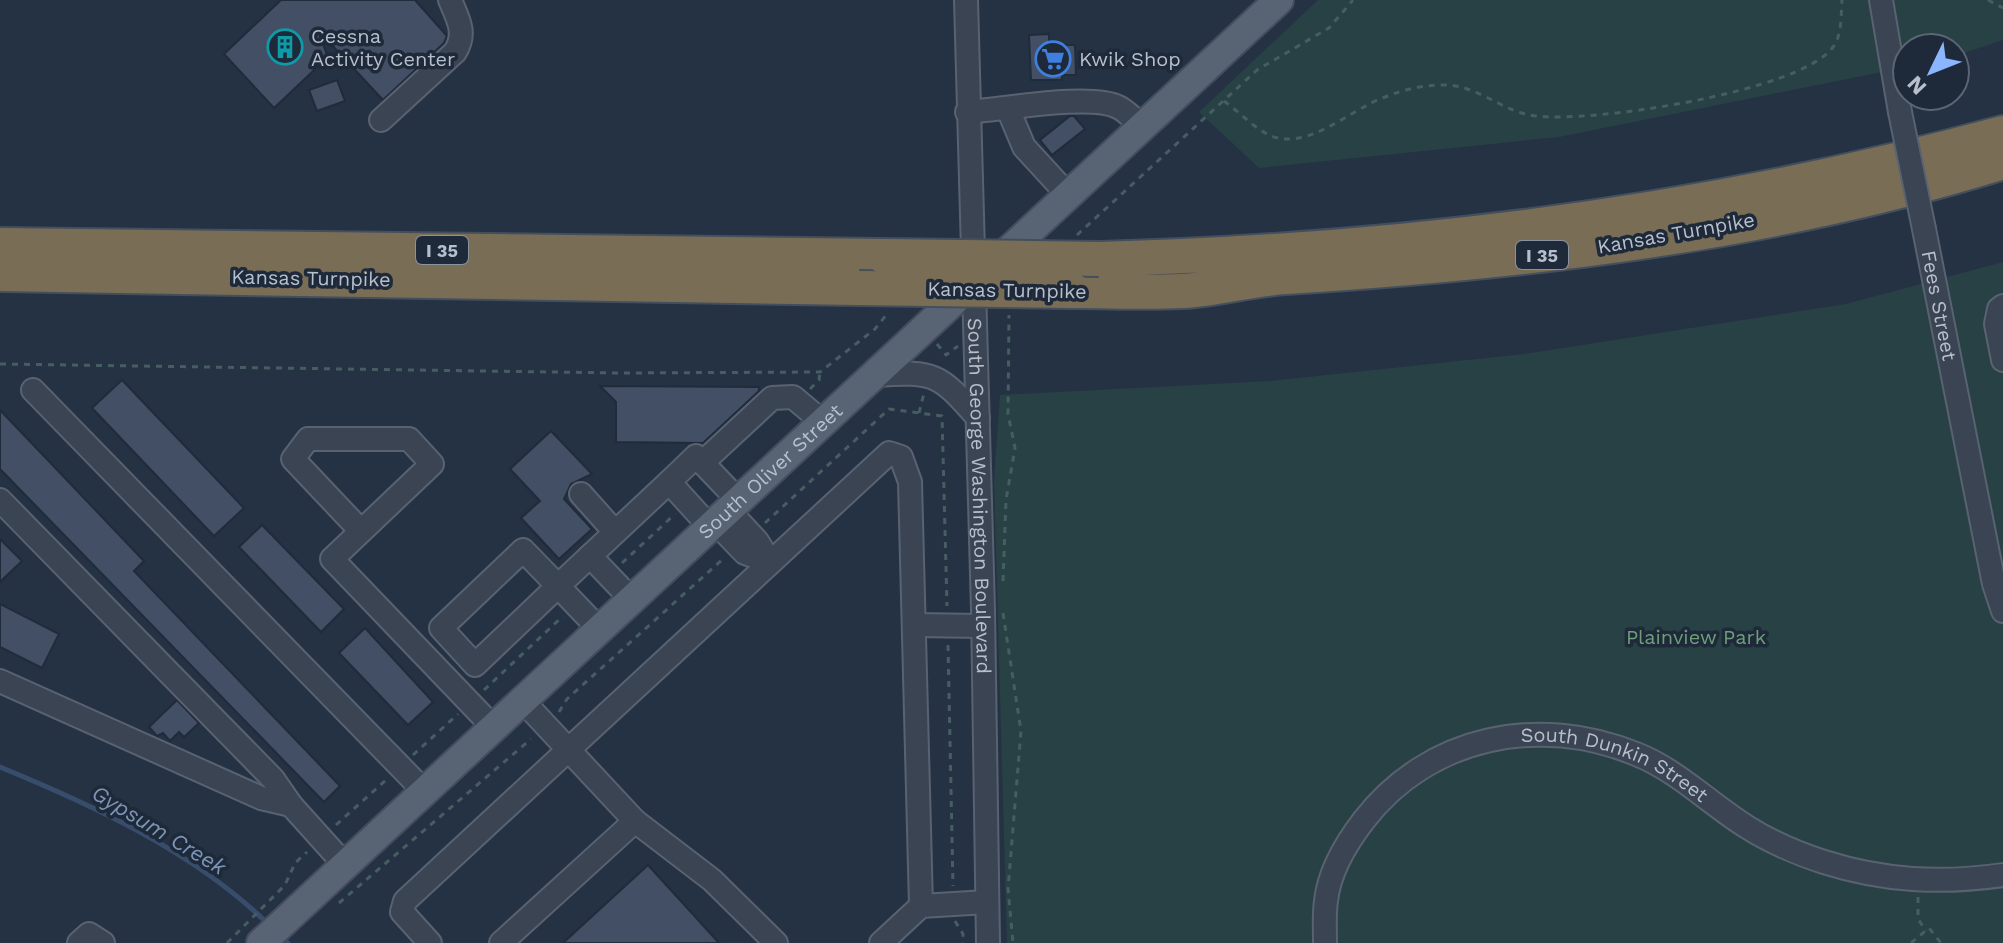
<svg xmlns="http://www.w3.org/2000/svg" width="2003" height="943" viewBox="0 0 2003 943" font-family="'Work Sans',sans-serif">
<rect width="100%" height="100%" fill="#253244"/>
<path fill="#274145" d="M1318 0H2003V40L1955 56V48H1907V67L1559 137 1259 168 1199 112Z
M2003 262V943H1007L994 481 1000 395 1270 381 1524 354 1846 304Z"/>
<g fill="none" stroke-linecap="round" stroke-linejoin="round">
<path stroke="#384c6c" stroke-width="5" d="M0 767C93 805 194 852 267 923
M280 935 288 943"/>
</g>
<path fill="#424f64" stroke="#202b3b" stroke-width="2" d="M281 0H415L447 36 444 43 383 100 317 29 328 57 274 108 224 54Z
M1049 34V45H1075L1076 75H1062V80H1031L1029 35Z
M337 80 345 101 317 111 309 90Z
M1070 116H1074L1085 129 1052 155 1040 140Z
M122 380 244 508 214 536 92 408Z
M600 386 759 387V391L703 443 616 442V402Z
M0 410 144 561 134 571 340 786 324 802 0 469Z
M551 431 592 474 571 484 564 499 592 529 559 559 521 518 540 501 510 469Z
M262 525 344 609 321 632 239 547Z
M0 539 22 561 0 582Z
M0 604 59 634 42 668 0 647Z
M365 628 433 702 408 725 339 653Z
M177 700 199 723 184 737 179 732 170 741 163 733 157 736 149 727Z
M648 865 719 943H563Z"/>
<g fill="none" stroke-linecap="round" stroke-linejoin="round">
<defs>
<g id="minor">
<path id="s1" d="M966 0 983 610 988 943"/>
<path d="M1881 0 1900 112"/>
<path d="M1008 109 1024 147 1069 196"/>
<path d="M967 112C1001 110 1090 93 1118 107 1127 111 1135 121 1143 127"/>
<path d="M381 120 455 52C467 33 458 19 450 0"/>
<path id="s2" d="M1924 229 1994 584 2003 611"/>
<path d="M2003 306 1999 309 1996 324 2003 360"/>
<path d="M876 375C936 371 939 374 978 418"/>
<path d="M33 390 425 792"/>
<path d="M702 463 772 398 793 397 824 423"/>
<path d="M669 482 696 456 739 501"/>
<path d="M581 494 615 532"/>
<path d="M0 500 273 779 291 805 345 865"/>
<path d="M716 523 745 553 770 562 757 541 729 511"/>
<path d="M361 531 293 459 308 439H409L432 464 332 559 494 728"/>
<path d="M590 556 632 600"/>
<path d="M915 625 983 626"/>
<path d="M600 630 558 586 475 665 441 628 523 550 558 586 669 482 711 528"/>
<path d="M0 681 261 798 291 805"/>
<path d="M523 701 635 821 712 880 776 943"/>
<path d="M79 943 89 934 103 943"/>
<path d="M430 943 402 912 405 901 889 453 901 457 910 482 921 906"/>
<path d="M501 943 635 821"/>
<path d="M881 943 921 906 987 902"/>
<path id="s3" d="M1325 943C1325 929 1324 914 1326 901 1329 872 1347 842 1364 820 1429 736 1539 714 1636 754 1677 770 1710 804 1747 827 1769 841 1799 854 1824 862 1884 881 1941 884 2003 875"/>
</g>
<g id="major">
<path id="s4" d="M261 943 1279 0"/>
</g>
<path id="highway" d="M0 245 883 256
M1099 259C1405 251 1708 213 2003 133
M0 274 859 288
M1074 291C1110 291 1147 293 1183 291 1218 289 1251 279 1286 277 1526 262 1772 234 2003 162"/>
</defs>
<use href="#minor" stroke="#586271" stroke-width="26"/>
<use href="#major" stroke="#434d5d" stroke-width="32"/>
<use href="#highway" stroke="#444f5e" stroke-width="38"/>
<path stroke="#465e61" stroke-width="3" stroke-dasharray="6 6" stroke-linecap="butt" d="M1988 0 2003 8
M1224 101C1238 111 1252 126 1267 134 1306 154 1350 109 1385 97 1405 89 1423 85 1444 85 1476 84 1504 113 1536 116 1592 123 1800 92 1833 47 1842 36 1841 14 1842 0
M1077 235 1257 70 1329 28 1353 0
M937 344 946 355 958 346
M0 364 620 373 820 372 875 329 887 314
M810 389 819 380 820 372
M919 413 924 393
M765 523 889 409 942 416 947 606
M622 563 675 514
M1003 581 1006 500 1015 448 1008 414 1009 315
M1003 613 1021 731 1008 889 1013 943
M948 645 953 886
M484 690 563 616
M559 712 567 699 723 559
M413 755 458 714
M336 825 387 779
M1918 897V919L1926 931
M339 903 531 739
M955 921 963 934V943
M227 943 285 885 295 863 307 852
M1911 943 1929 928 1941 943"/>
<use href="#minor" stroke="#3a4453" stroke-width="22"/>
<use href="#major" stroke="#586373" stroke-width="28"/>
<use href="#highway" stroke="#7a6d56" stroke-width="34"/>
<defs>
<path id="minor-bridge" d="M1900 112 1924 229"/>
<path id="highway-bridge" d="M883 256 1099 259
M859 288 1074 291"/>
</defs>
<use href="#minor-bridge" stroke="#586271" stroke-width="26" stroke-linecap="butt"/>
<use href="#highway-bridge" stroke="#444f5e" stroke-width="38" stroke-linecap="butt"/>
<use href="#minor-bridge" stroke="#3a4453" stroke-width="22"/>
<use href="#highway-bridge" stroke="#7a6d56" stroke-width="34"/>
</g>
<defs>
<symbol id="building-ring" viewBox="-11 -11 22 22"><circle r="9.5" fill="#1e2939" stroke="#0f9aa8" stroke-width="1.5"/><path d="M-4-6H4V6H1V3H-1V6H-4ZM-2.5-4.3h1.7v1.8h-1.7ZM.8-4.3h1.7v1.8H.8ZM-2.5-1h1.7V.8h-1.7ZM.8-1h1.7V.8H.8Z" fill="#0f9aa8"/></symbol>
<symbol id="supermarket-ring" viewBox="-11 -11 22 22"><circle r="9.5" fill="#1e2939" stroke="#3f7fe0" stroke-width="1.5"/><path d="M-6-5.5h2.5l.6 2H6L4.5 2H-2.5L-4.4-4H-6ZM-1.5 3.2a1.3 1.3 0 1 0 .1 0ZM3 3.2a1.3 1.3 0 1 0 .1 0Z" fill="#3f7fe0"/></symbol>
</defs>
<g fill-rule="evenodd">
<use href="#building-ring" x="265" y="27" width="40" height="40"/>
<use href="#supermarket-ring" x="1033" y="39" width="40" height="40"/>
</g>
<g text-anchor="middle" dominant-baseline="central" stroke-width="7" stroke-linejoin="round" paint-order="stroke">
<g fill="#1e2939" stroke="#8992a1" stroke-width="2">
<rect x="416" y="236" width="52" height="28" rx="6"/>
<rect x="1516" y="241" width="52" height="28" rx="6"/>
</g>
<g font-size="18" font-weight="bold" fill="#b7bfcd">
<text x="442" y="250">I 35</text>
<text x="1542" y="255">I 35</text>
</g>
<g font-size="20" fill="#b7bfcd" stroke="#1e2939" text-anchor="start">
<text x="311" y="36">Cessna<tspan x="311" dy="23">Activity Center</tspan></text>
<text x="1079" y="59">Kwik Shop</text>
</g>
<g font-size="20" fill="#b7bfcd" stroke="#1e2939">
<text transform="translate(1676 233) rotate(-10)">Kansas Turnpike</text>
<text transform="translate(311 278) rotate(1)">Kansas Turnpike</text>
<text transform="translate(1007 290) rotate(1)">Kansas Turnpike</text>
<text stroke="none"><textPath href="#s2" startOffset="78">Fees Street</textPath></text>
<text stroke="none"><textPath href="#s4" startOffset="694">South Oliver Street</textPath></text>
<text stroke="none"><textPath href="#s1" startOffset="496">South George Washington Boulevard</textPath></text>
<text stroke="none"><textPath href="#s3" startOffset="416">South Dunkin Street</textPath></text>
</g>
<g font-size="20" fill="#6d9f79" stroke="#1e2939">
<text x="1696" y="637">Plainview Park</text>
</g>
<g font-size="22" font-style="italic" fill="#7c94b6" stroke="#1e2939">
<text transform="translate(159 830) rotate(31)">Gypsum Creek</text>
</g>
</g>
<g transform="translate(1931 72) rotate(227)"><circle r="38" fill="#1e2939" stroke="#5b6574" stroke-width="2"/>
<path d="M0-6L14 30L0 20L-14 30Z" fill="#8bb5fe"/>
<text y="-12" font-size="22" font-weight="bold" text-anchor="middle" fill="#b7bfcd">N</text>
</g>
</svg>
